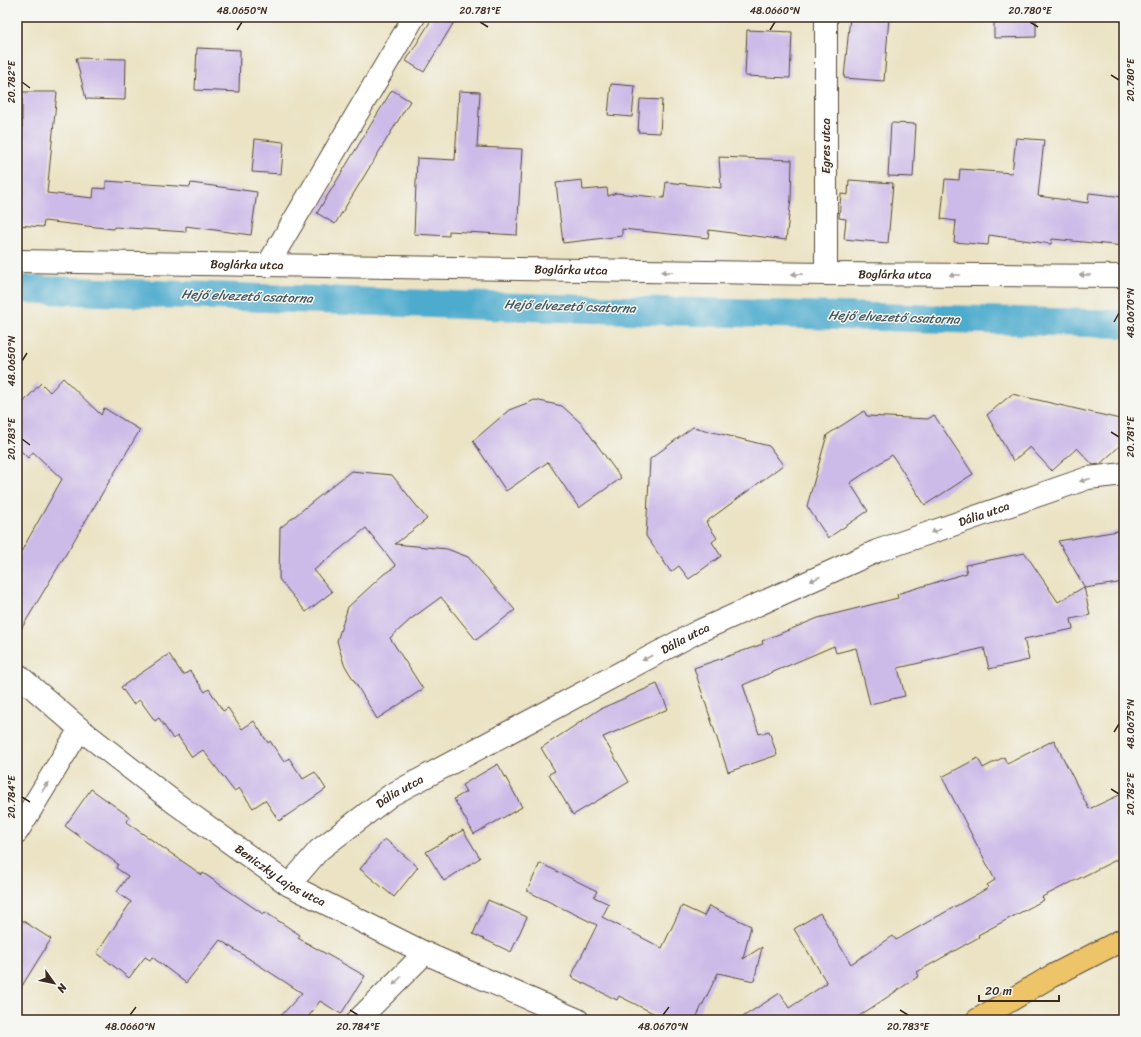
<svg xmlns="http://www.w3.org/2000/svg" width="1141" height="1037" viewBox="0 0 1141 1037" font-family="Sriracha,sans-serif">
<rect width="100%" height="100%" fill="#f6f6f2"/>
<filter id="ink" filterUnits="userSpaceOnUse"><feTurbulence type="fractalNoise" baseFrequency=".025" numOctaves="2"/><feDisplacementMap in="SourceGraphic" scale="8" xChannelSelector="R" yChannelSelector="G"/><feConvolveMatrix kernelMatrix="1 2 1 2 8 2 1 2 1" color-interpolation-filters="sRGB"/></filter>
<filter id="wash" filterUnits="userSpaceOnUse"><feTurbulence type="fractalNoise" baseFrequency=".012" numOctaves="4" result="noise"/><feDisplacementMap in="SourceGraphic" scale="16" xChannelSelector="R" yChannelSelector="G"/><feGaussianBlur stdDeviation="0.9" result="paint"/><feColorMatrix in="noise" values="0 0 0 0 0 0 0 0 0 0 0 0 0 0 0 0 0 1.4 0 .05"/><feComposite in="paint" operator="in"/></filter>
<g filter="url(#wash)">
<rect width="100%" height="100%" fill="#ebe3c4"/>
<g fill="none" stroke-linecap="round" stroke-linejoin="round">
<path stroke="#4eabcd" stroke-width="28" d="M17 289 487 306 1124 324"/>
</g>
<g id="blocks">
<path fill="#ccbae8" d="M433 17H457L424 72 406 61Z
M850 17H889L884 81 844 78Z
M994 17H1036V37L994 38Z
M747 30 792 32 790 78 745 76Z
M197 48 240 50 239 92 195 90Z
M76 58 126 59 125 100 86 99Z
M611 84 635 86 632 117 608 115Z
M392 90 410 101 335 224 317 213Z
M459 91 480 92 477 147 522 149 517 235 449 231V236L414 234 417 158 455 160Z
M22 92H57L47 193 93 198 94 188 106 189V181L190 187 191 183 257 192 251 235 186 226V232L114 227 113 229 44 221 43 227 17 225V138L22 139Z
M640 99 662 100 660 133 638 132Z
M891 123 916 124 913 177 888 176Z
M1016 138 1044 140 1038 196 1088 203 1089 193 1124 197V246L1052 239 1051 244 989 235 988 245 954 242 956 221 941 219 945 179 959 180 960 169 1012 173Z
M255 139 284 142 281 174 252 172Z
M719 157 792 160 791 199 786 240 709 230 708 238 622 229V236L563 243 556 183 582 180 583 190 607 188 608 196 616 193 664 198 666 182 721 188Z
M849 180 893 183 888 243 844 239 846 219 839 218 841 194 848 195Z
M63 378 101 415 104 408 140 430 17 636V559L62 479 33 452 28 458 17 447V409L41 383 50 392Z
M1012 394 1124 420V442L1100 464 1093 465 1077 448 1052 471 1030 447 1013 461 987 415Z
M535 400 562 406 582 424 621 478 579 508 548 462 506 491 473 441 509 410Z
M864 411 867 416 928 419 934 415 973 474 925 505 892 455 850 483 868 511 828 538 807 506 827 435Z
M693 427 769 446 783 465 706 522 717 538 712 542 721 556 689 579 679 566 671 572 646 536 650 459Z
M351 471 392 475 427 519 395 544 447 549 468 557 515 610 476 640 441 597 411 619 390 638 423 689 377 719 344 664 337 641 348 607 384 574 396 566 366 528 314 570 332 592 306 612 279 579 280 528Z
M1124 530V582L1085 588 1058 541Z
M1025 553 1058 602 1084 587 1090 615 1071 619 1073 629 1024 639 1029 660 989 669 984 648 898 668 905 696 870 704 856 648 836 653 834 646 743 685 759 734 769 731 777 755 728 772 694 668 763 644 762 641 818 618 898 598 897 594 967 573 965 565Z
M169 654 183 675 190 671 205 692 209 689 223 711 228 708 242 729 254 721 268 743 270 741 284 762 289 758 303 779 315 772 326 789 279 821 265 800 253 808 239 788 234 791 203 750 192 757 178 736 173 739 159 718 155 721 140 700 133 704 121 687Z
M657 684 668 709 603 737 629 782 573 815 549 774 555 771 541 748 600 709Z
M1054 740 1089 809 1124 793V856L1042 897 1044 900 978 935 979 937 917 972 919 976 853 1020H738L780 993 789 1008 827 983 794 929 820 913 851 964 893 936 896 940 988 888 987 885 995 880 942 777 978 758 983 768 1004 757 1007 764Z
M498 764 522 807 474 834 454 799 466 792 462 785Z
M91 789 130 817 126 822 202 875 203 873 263 914 265 912 300 935 298 938 365 976 341 1014 320 1001 306 1020H277L302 993 220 940 186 983 152 957 150 960 145 957 129 978 97 953 131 902 117 892 128 876 116 868 118 864 65 826Z
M463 830 480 858 444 881 426 852Z
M385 839 418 867 394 897 360 869Z
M540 863 597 891 594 897 609 904 602 917 662 948 682 906 704 916 709 906 751 926 743 959 762 947 754 981 718 973 695 1020H667L619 996 617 1000 571 977 597 925 527 891Z
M488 900 527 917 511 952 473 934Z
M17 917 51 939 17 994Z"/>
</g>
</g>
<g filter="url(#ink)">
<use href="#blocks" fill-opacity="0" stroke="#554637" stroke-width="1"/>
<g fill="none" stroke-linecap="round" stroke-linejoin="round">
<defs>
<g id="minor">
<path id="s1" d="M17 261 826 274 1124 276"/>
<path d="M267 266 414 17"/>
<path d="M826 274V17"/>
<path id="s2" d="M17 674 80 729 175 803 289 885 425 953 578 1020"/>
<path d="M17 832 80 729"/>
<path id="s3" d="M289 885 319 850 391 795 697 632 877 551 1088 478 1124 474"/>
<path d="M358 1020 425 953"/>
</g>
<path id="major" d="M977 1020 1050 977 1124 939"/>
</defs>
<use href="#minor" stroke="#554637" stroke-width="24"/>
<use href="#major" stroke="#554637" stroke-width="24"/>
<use href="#minor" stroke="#fff" stroke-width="22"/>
<use href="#major" stroke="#eec469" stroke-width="22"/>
</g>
<defs><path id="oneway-solid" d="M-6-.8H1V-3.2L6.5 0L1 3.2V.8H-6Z"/></defs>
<g fill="#a79f9a">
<use href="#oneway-solid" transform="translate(667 272) rotate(-179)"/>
<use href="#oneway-solid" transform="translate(797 274) rotate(-179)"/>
<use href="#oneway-solid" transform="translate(955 275) rotate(-180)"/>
<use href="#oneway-solid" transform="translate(1085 275) rotate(-180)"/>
<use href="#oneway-solid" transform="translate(1085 480) rotate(165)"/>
<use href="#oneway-solid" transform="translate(936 531) rotate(161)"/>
<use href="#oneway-solid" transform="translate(815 579) rotate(156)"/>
<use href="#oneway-solid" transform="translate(647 658) rotate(152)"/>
<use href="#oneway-solid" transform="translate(45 787) rotate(-58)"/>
<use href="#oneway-solid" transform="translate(397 981) rotate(135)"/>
</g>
</g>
<path fill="none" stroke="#3b2a1e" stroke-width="1.5" d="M480 22 488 27M1030 22 1038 27M237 30 242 22M770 30 775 22M1111 75 1119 80M22 82 30 88M1114 322 1119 313M22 361 27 353M1111 432 1119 437M22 439 30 445M1114 732 1119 724M1111 789 1119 794M22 797 30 802M350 1010 358 1015M900 1010 908 1015M130 1015 136 1007M663 1015 669 1007"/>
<g text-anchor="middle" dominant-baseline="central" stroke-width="3" stroke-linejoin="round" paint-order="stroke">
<g font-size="12" fill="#3b2a1e" stroke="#f6f6f2">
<text transform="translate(826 146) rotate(-90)">Egres utca</text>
<text stroke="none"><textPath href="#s1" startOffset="230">Boglárka utca</textPath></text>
<text stroke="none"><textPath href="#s1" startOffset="554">Boglárka utca</textPath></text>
<text stroke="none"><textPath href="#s1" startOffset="878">Boglárka utca</textPath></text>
<text stroke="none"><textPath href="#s3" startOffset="794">Dália utca</textPath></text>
<text stroke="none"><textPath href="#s3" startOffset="470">Dália utca</textPath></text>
<text stroke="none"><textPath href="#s3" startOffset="146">Dália utca</textPath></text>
<text stroke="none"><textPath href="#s2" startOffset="332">Beniczky Lajos utca</textPath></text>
</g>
<g font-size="13" font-style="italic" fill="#42575b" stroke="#f6f6f2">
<text transform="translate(247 296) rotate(2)">Hejő elvezető csatorna</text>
<text transform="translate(570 306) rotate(2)">Hejő elvezető csatorna</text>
<text transform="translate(894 317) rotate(2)">Hejő elvezető csatorna</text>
</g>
</g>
<rect width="1141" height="1037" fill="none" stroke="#f6f6f2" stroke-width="44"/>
<g transform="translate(54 983) rotate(123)" stroke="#f6f6f2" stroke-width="3" paint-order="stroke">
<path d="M0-3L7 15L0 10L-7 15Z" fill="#3b2a1e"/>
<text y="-6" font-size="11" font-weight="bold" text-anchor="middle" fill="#3b2a1e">N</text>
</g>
<path d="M979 995v6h80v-6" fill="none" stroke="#3b2a1e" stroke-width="2"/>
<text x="985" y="995" font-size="12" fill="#3b2a1e" stroke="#f6f6f2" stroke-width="3" paint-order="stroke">20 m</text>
<rect x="22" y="22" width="1097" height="993" fill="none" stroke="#3b2a1e" stroke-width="1.5"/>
<g font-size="10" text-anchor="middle" fill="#3b2a1e">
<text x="242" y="14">48.0650°N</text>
<text x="480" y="14">20.781°E</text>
<text x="775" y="14">48.0660°N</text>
<text x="1030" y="14">20.780°E</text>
<text transform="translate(1130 80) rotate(-90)" y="4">20.780°E</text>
<text transform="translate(11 82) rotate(-90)" y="4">20.782°E</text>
<text transform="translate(1130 313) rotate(-90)" y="4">48.0670°N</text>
<text transform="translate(11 361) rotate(-90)" y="4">48.0650°N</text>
<text transform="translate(1130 437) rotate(-90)" y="4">20.781°E</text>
<text transform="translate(11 439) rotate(-90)" y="4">20.783°E</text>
<text transform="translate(1130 724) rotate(-90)" y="4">48.0675°N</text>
<text transform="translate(1130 794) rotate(-90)" y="4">20.782°E</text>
<text transform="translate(11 797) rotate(-90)" y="4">20.784°E</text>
<text x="130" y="1030">48.0660°N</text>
<text x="358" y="1030">20.784°E</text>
<text x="663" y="1030">48.0670°N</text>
<text x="908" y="1030">20.783°E</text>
</g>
</svg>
